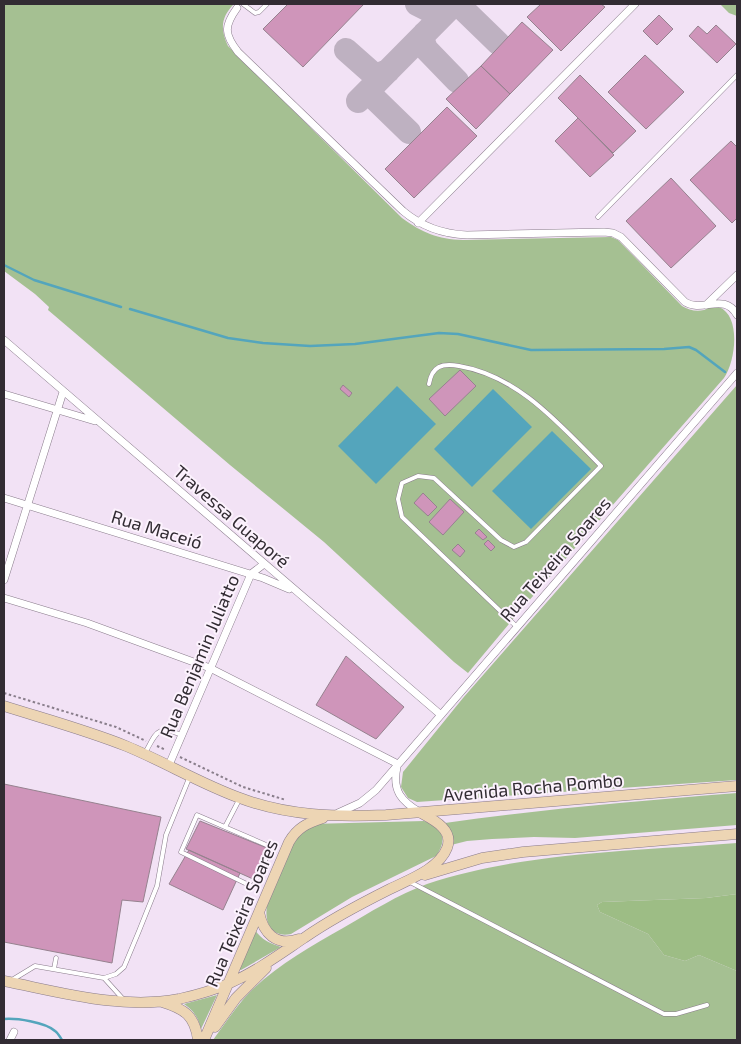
<svg xmlns="http://www.w3.org/2000/svg" width="741" height="1044" viewBox="0 0 741 1044" font-family="'Exo 2',sans-serif">
<rect width="100%" height="100%" fill="#f2e2f5"/>
<path fill="#a5c092" d="M4 4H234C221 17 220 29 228 46L402 218C423 233 437 239 463 240L611 237 618 240 682 306C689 310 696 312 704 310 710 308 713 305 719 307 741 316 736 360 724 378L519 612 468 673 454 662 324 542 230 465 48 310 49 307 35 294 4 271Z
M720 4H737V16L729 13Z
M737 385V780L417 802 408 798 401 787 403 772 463 698Z
M737 793V825L575 838 534 837 492 839 467 841 451 845 450 833 445 823C542 809 639 801 737 793Z
M424 821C443 828 448 839 436 856L352 897 291 934C272 938 264 924 267 906L291 843 311 824Z
M737 843V894L706 898 602 902 597 905 600 912 648 934 664 955 685 961 699 955 737 971V1040H213C225 1024 236 1006 250 992 276 966 311 946 343 928 369 913 399 894 427 884 523 852 636 851 737 843Z
M255 930C262 940 269 943 281 947L241 970 238 969Z
M217 995 201 1029C198 1017 194 1011 184 1004Z"/>
<path fill="#9dbd85" d="M737 894V971L699 955 685 961 664 955 648 934 600 912 597 905 602 902 706 898Z"/>
<path fill="#54a5bc" d="M397 386 436 424 376 484 338 446Z
M493 389 532 427 472 487 434 449Z
M552 431 591 469 531 529 492 491Z"/>
<g fill="none" stroke-linecap="round" stroke-linejoin="round">
<path stroke="#54a5bc" stroke-width="2.5" d="M4 265 34 280 121 307
M130 309 228 338 263 343 310 346 355 344 439 333 458 334 531 350 664 349 689 347 696 350 725 372
M4 1019C16 1018 45 1022 55 1031 58 1033 60 1037 62 1040"/>
<path stroke="#beb1c1" stroke-width="24" d="M417 4 429 10 445 13
M461 4 464 10 498 43
M425 33 423 41 426 49 457 81
M346 50 372 73 378 75 388 71
M374 85 372 92 374 98 409 132
M358 101 454 4"/>
</g>
<path fill="#cf95ba" stroke="#96828f" d="M288 4H364L303 67 263 29Z
M541 4H601L605 7 561 51 527 17Z
M659 15 673 29 657 45 643 31Z
M522 22 553 50 510 94 481 66Z
M716 25 736 44 717 63 689 36 698 26 707 34Z
M645 55 684 92 646 129 608 92Z
M481 66 510 94 476 129 446 99Z
M580 75 636 131 613 153 558 98Z
M447 107 477 136 414 198 385 169Z
M578 118 614 155 590 177 555 141Z
M731 141 737 147V218L732 223 690 180Z
M671 178 716 226 671 268 626 221Z
M460 370 476 386 445 416 429 399Z
M343 385 352 393 349 397 340 389Z
M423 493 437 507 428 516 414 503Z
M450 499 464 512 443 535 429 522Z
M479 529 487 537 483 540 475 533Z
M488 540 495 547 491 551 484 544Z
M458 544 465 551 460 557 452 550Z
M346 656 404 707 376 739 316 705Z
M4 784 161 817 143 902 122 900 112 963 4 942Z
M200 821 267 848 253 879 186 849Z
M189 850 240 873 223 910 169 884Z"/>
<g fill="none" stroke-linecap="round" stroke-linejoin="round">
<defs>
<path id="service" d="M243 4 255 13 259 12 267 4
M598 217 737 75
M429 384C432 366 442 363 459 366 519 376 560 425 601 466L526 542 514 547 501 540 434 478 418 476 402 483 398 499 402 517 517 627
M145 753C157 732 156 725 182 735
M197 815 271 847 253 887 181 852Z
M225 827 240 798
M410 882 664 1014H676L707 1005
M54 969 56 958
M104 978 116 974 124 967 139 931 157 886 166 835 190 776
M12 980 35 966 104 978 123 999"/>
<path id="minor" d="M237 8C224 26 224 34 238 52L403 211C422 227 442 234 467 235L604 232 613 233 621 237 685 302C702 313 725 292 737 315
M418 223 635 4
M706 305 737 275
M4 340 441 715
M4 394 95 421
M4 498 263 578 289 589
M4 580 63 392
M4 598 87 623 210 668 398 764
M169 765 251 574 264 564
M397 767C392 791 401 801 421 813
M338 813 360 803 376 790 737 373
M10 1040 14 1032"/>
<path id="secondary" d="M4 706C45 719 86 730 126 746 165 762 201 784 240 798 287 816 336 817 386 815L737 786
M425 875 482 858 523 852 737 834
M259 912C263 933 276 947 299 939
M4 981C60 992 122 1010 179 999 197 995 214 990 230 983 257 971 280 954 304 938 331 919 360 904 390 889 408 880 439 869 447 848 454 830 434 820 421 813
M162 1002C185 1009 195 1016 198 1040
M215 1027 236 998 266 968
M204 1040 289 842C297 828 307 823 323 818"/>
</defs>
<use href="#service" stroke="#8a7c8c" stroke-width="5"/>
<use href="#minor" stroke="#8a7c8c" stroke-width="8"/>
<use href="#secondary" stroke="#8a7c8c" stroke-width="11"/>
<path stroke="#897e8b" stroke-width="2" stroke-dasharray="2.5 2.5" stroke-linecap="butt" d="M4 693 116 727 146 741
M157 746 166 750
M180 757 243 787 286 800"/>
<use href="#service" stroke="#fff" stroke-width="4"/>
<use href="#minor" stroke="#fff" stroke-width="7"/>
<use href="#secondary" stroke="#edd5b4" stroke-width="10"/>
</g>
<g text-anchor="middle" dominant-baseline="central" stroke-width="4" stroke-linejoin="round" paint-order="stroke">
<g font-size="18" fill="#322c33" stroke="#fcf2fd">
<text transform="translate(232 516) rotate(41)">Travessa Guaporé</text>
<text transform="translate(157 529) rotate(17)">Rua Maceió</text>
<text transform="translate(555 559) rotate(-49)">Rua Teixeira Soares</text>
<text transform="translate(199 656) rotate(-67)">Rua Benjamin Juliatto</text>
<text transform="translate(533 787) rotate(-5)">Avenida Rocha Pombo</text>
<text transform="translate(241 913) rotate(-67)">Rua Teixeira Soares</text>
</g>
</g>
<rect width="741" height="1044" fill="none" stroke="#322c33" stroke-width="10"/>
</svg>
